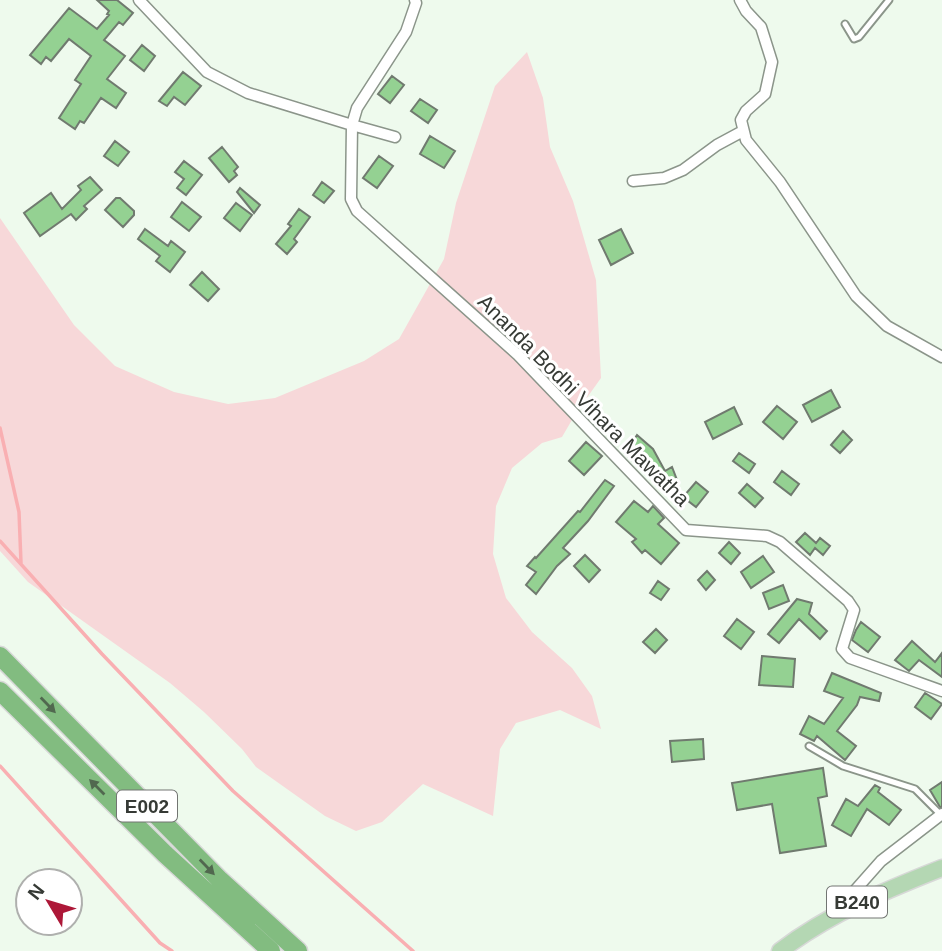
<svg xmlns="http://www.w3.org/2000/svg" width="942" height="951" viewBox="0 0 942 951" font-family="Arial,sans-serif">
<rect width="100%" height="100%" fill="#eefaed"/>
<path fill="#f7d8d9" d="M527 52 543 98 550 147 573 201 596 280 601 378 576 413 562 437 542 443 512 468 496 506 493 554 506 598 532 632 572 668 592 696 601 729 560 710 516 723 500 749 493 816 423 784 382 822 356 831 325 816 256 767 242 749 204 712 170 683 28 582 0 551V218L74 325 115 366 174 392 228 404 275 398 364 361 399 339 444 259 456 203 495 86Z"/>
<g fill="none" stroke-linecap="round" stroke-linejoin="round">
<path stroke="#f9afb2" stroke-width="3.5" d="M0 428 19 512 21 563
M0 541 102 654 233 791 413 951
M0 766 160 943 172 951"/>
</g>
<path fill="#94d192" stroke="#707a6f" stroke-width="2" d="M97 0H117L133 13 123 25 119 22 104 40 125 56 107 79 126 93 116 108 101 98 84 123 80 121 75 129 59 118 81 84 75 80 91 56 69 39 51 61 46 57 41 64 30 55 69 8 97 29 109 15 107 14 109 11Z
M142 45 155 56 144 71 130 60Z
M183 72 201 86 185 105 174 97 167 106 159 101Z
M392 76 404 85 390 103 378 94Z
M420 99 437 110 428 123 411 111Z
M430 136 455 151 444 168 420 154Z
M115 141 129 152 118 166 104 156Z
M222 147 238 167 234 171 237 175 229 182 209 158Z
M379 156 393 166 377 188 363 178Z
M184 161 202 175 186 195 177 188 184 179 175 172Z
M90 177 102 190 84 206 87 209 76 220 71 214 40 236 24 213 51 193 62 209 81 190 78 186Z
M322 182 334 191 324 203 313 195Z
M240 188 260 205 254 213 237 192Z
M116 198H120L134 211V215L123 227 105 210Z
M182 202 201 217 189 231 171 217Z
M236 203 252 215 240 231 224 218Z
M299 209 310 217 294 239 297 242 287 254 276 244 291 226 288 224Z
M145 229 168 246 171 241 185 252 170 272 156 261 160 256 138 239Z
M621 229 633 253 611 265 599 240Z
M202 272 219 289 208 301 190 285Z
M831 390 840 407 812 422 803 405Z
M777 406 797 422 783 439 763 422Z
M734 407 742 424 713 439 705 422Z
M843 431 852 440 840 453 831 445Z
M637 435 653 449 665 471 672 467 677 480 660 487 642 450 632 460 625 453Z
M586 442 602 456 584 475 569 461Z
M739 453 755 464 749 473 733 461Z
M782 471 799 484 791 495 774 482Z
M605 480 614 486 588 521 563 548 570 554 557 566 536 594 526 585 536 572 527 566 535 557 536 558 578 511 580 512Z
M696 482 708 492 696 507 683 497Z
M747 484 763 498 755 507 739 493Z
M634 501 648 512 653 506 664 518 658 524 679 543 661 564 645 550 642 553 632 542 636 539 616 522Z
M805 533 816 543 820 538 830 546 823 555 815 548 810 555 796 542Z
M729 542 740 553 731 564 719 553Z
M585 555 600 570 589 582 574 566Z
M763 556 774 572 751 588 741 572Z
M707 571 715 580 706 590 698 580Z
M658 581 669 589 661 600 650 593Z
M783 585 789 601 769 609 763 593Z
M797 599 812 603 809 614 827 631 820 639 799 619 779 643 768 634Z
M737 619 754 632 741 649 724 636Z
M861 622 880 637 868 652 852 640 856 630Z
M656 629 667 640 655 653 643 642Z
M912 641 935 662 942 653V677L919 660 909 671 895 660Z
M762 656 795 659 793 687 759 685Z
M832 673 881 693 879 701 860 697 857 705 837 731 856 746 845 760 817 736 814 741 800 734 809 716 824 724 843 698 824 691Z
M925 693 942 704 931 719 915 707Z
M703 739 704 759 672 762 670 741Z
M823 768 827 796 818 798 826 846 780 853 772 804 737 810 732 783Z
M942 782V807H940L930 790Z
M875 785 880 788 878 792 901 810 889 825 867 809 851 836 832 825 846 799 858 806Z"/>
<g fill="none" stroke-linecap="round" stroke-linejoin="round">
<defs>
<path id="lane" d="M845 24 854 39 859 37 889 0
M809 746 843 766 915 789 940 814"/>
<path id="street" d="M139 0 207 72 248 93 352 125 357 108 406 32 416 3 415 0
M740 0 746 11 761 27 772 62 765 94 746 111 741 120 746 140 780 182 856 296 887 326 942 357
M395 137 352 125 351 199 357 211 518 355 686 530 767 536 780 542 848 601 854 610 842 649 850 658 942 691
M633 181 664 178 683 170 717 145 743 131
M835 913 881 861 942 814"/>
<path id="primary" d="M780 951C830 913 884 891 942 868"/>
<path id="highway" d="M0 656 220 880 298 951
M0 691 165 854 271 951"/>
</defs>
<use href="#lane" stroke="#8b958a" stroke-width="9"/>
<use href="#street" stroke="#8b958a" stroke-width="13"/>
<use href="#primary" stroke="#d7d8d7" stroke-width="19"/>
<use href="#highway" stroke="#d7d8d7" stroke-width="21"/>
<use href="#lane" stroke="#fff" stroke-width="5"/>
<use href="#street" stroke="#fff" stroke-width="10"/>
<use href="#primary" stroke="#b4d7b3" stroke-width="16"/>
<use href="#highway" stroke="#82bc80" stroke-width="18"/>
</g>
<defs><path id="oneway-solid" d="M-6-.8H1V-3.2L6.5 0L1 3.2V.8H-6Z" transform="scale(1.75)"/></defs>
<g fill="#51684f">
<use href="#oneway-solid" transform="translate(48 705) rotate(46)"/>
<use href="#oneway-solid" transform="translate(97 787) rotate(-135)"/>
<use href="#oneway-solid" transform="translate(207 867) rotate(46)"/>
</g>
<g text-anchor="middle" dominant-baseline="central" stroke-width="6" stroke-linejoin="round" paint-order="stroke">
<g fill="#fff" stroke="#727572" stroke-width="2">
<rect x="117" y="790.5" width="60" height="31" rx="5"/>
<rect x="827" y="886.5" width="60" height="31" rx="5"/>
</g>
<g font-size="19" font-weight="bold" fill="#363a35">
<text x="147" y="806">E002</text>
<text x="857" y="902">B240</text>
</g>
<g font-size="21" fill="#363a35" stroke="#fff">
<text transform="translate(584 400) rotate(45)">Ananda Bodhi Vihara Mawatha</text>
</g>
</g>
<g transform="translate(49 902) rotate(308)"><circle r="33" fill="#ffffff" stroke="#afb0ae" stroke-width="2"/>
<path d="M0-5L12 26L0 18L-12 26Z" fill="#ad1838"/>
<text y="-10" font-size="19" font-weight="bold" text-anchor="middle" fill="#363a35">N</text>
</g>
</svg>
